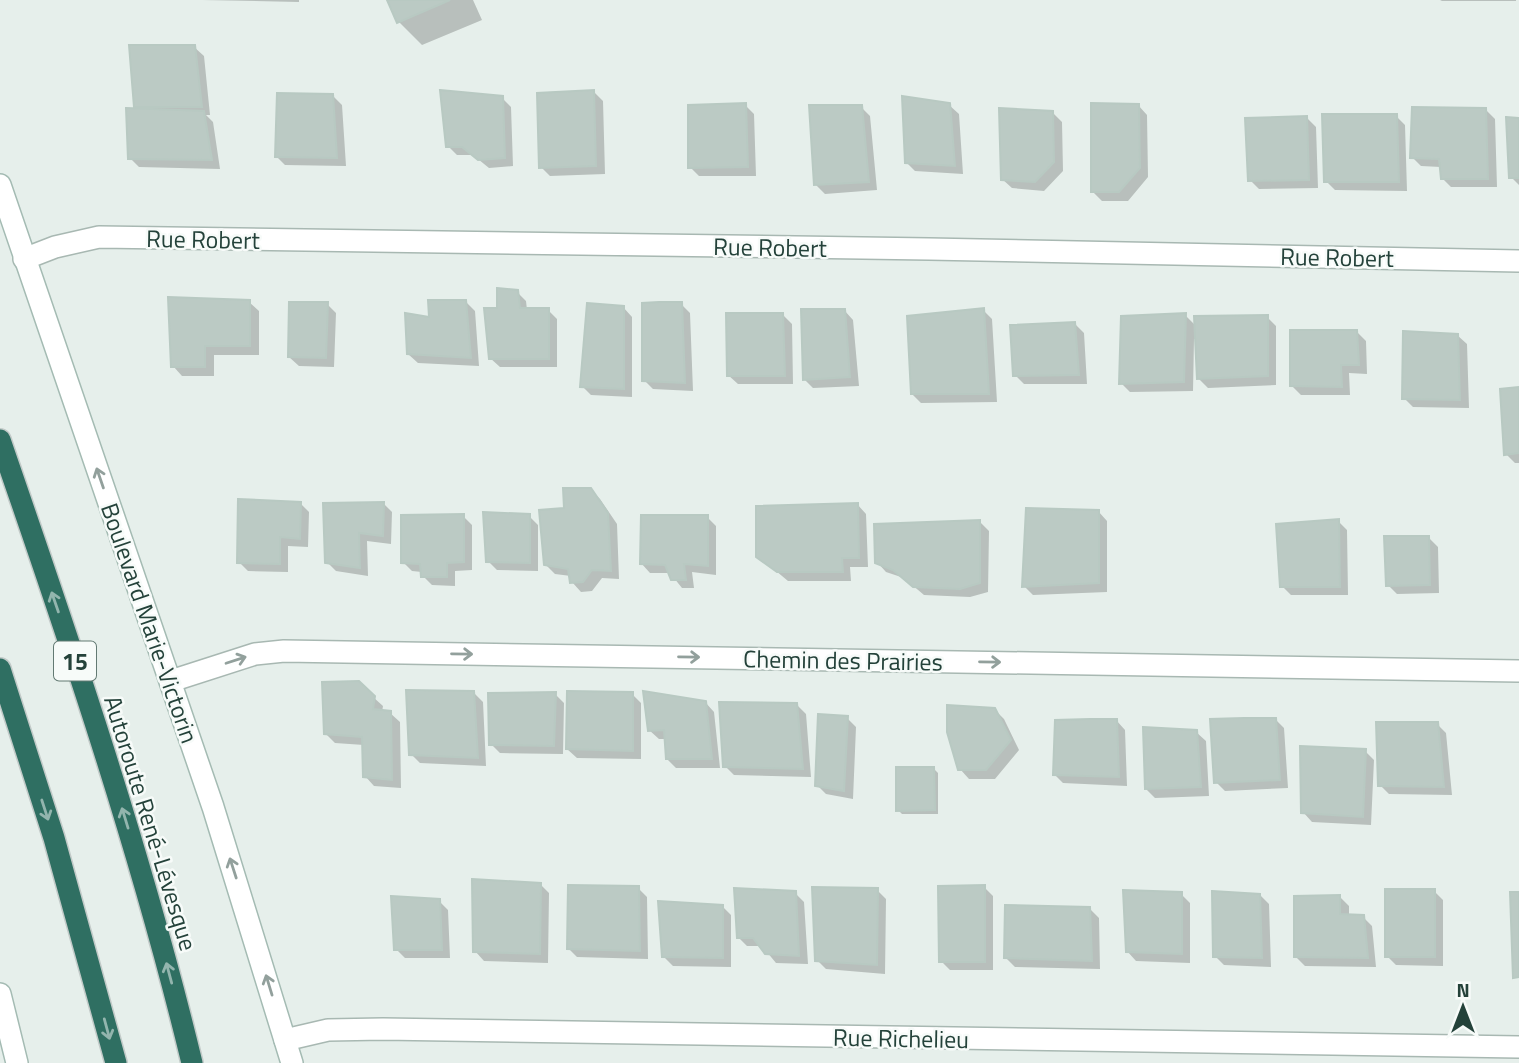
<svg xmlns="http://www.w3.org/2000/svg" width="1519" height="1063" viewBox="0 0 1519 1063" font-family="'Titillium Web',sans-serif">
<rect width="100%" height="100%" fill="#e6efeb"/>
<path fill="#0003" d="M202 0H299V2Z
M389 0H473L482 20 422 45 399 22Z
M1440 0H1516V1H1442Z
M194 47 204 56 210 115H206L213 122 220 169 139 167 130 158 140 110 135 106Z
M594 92 603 101 605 174 550 176 541 167Z
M333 96 342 105 346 166 285 165 276 156Z
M502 98 511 107 513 166 489 168 473 155H457L448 146Z
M745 105 754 114 756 176H699L690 167Z
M949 105 959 114 963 174 915 171 906 162Z
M1138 105 1147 115 1148 177 1128 201H1102L1093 192Z
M861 107 870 116 877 190 825 194 816 185Z
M1486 110 1495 119 1497 187H1451L1442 178 1441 167 1421 166 1412 157Z
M1053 113 1062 122 1063 171 1044 191 1012 188 1002 179Z
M1396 116 1405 125 1407 191 1335 190 1326 181Z
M1307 118 1316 127 1318 188 1259 189 1250 180Z
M1519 119V185L1511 177Z
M517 292 526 301 527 310H548L557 319V367H500L490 358 499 310Z
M249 302 259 311V355H214V376H182L173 366Z
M466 302 475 311 479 366 418 363 408 354Z
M327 304 336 313 334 367 299 366 289 357Z
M681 304 690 313 693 391 653 389 644 380Z
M623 307 632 317V397L591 395 582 386Z
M844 310 853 320 859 386 813 388 804 379Z
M983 310 992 319 997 402 921 403 912 394Z
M783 315 792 324 793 384H738L728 375Z
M1185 315 1196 326 1267 317 1276 326V385L1208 388 1199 379 1197 338 1194 339 1193 391 1130 392 1121 383Z
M1075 324 1084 333 1087 384H1024L1015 375Z
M1357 332 1366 341 1367 374 1349 373 1350 395H1301L1292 386Z
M1457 335 1467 344 1469 408 1413 407 1404 398Z
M1519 389V463H1515L1506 454Z
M590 489 600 499 617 524 619 579 602 578 592 591 581 592 572 582 571 576 555 574 545 564 566 510Z
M300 503 309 512 308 547 288 546V572L248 571 239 562Z
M383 503 392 512 391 544 367 541 368 576 336 571 327 562Z
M857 504 866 514 868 567H850L851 581H788L758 556Z
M1098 511 1107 521V592L1033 595 1024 586Z
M463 516 472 525V570L455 571V586L432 585 423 576 422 572 412 571 403 562Z
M529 516 538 525V571L497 570 488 561Z
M707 517 716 526V575L692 572 694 588H682L670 573H650L641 563Z
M1338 521 1347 530 1348 595H1291L1282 586Z
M980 522 989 531 988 592 970 597 924 595 904 578 886 572 877 562Z
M1429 538 1438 547 1439 593 1397 594 1388 585Z
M474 693 483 702 486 766 420 763 411 754Z
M555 694 564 703 563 754 500 753 491 744Z
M632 694 641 703V759L577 758 567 749Z
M373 697 383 706 382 712 390 713 400 722 401 788 374 786 365 776 364 745 335 743 326 734Z
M705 702 714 712 720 768H676L667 759V739H659L649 730Z
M797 705 806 714 811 777 734 775 725 766Z
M994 709 1004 719 1019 750 995 779H969L960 769Z
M847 718 856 727 853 799 826 794 817 785Z
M1275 719 1284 728 1288 788 1225 791 1216 782Z
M1116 720 1125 730 1127 786 1063 783 1054 774Z
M1437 724 1446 733 1452 795 1389 794 1380 785Z
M1196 732 1206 741 1209 796 1155 798 1146 789Z
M1365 751 1374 760 1371 825 1312 822 1303 812Z
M934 769 938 773V814H902L898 810Z
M540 884 549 893 548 963 484 961 475 951Z
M984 887 993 896V970H950L941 961Z
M638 888 647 897 648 959 577 957 568 948Z
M877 890 886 899 885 974 826 969 817 960Z
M1434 891 1443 900V966L1396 965 1387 956Z
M795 893 804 902 808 964 776 963 762 946H747L738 937Z
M1181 894 1190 903V963L1136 961 1127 951Z
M1260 895 1269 904 1271 967 1224 965 1215 956Z
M1340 897 1349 906V916L1363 917 1372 926 1376 967 1305 966 1296 957Z
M439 901 448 910 450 958H405L396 949Z
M722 906 731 915V967L673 966 664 957Z
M1090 909 1099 918 1100 969 1015 967 1006 958Z"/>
<path fill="#bbcac4" stroke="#b8c9c2" stroke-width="2" d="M387 0H450L397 23Z
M129 45H195L202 107H134Z
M440 90 503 96 505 158 478 160 462 147H446Z
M594 90 596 166 539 168 537 93Z
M277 93 333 94 337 158 275 157Z
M902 96 950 103 955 166 905 163Z
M746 103 748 167 688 168V105Z
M1091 103 1139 104 1140 168 1119 192H1091Z
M809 105H862L869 182 814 185Z
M1412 107 1486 108 1488 179H1441L1439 159 1410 158Z
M126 108 204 111 212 160 128 159Z
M999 108 1053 111 1054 162 1035 182 1001 180Z
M1322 114H1397L1399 182H1324Z
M1307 116 1309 180 1248 181 1245 118Z
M1506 117 1519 118V178H1509Z
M497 288 518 290 520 308H549V359H489L484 308H497Z
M168 297 250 300V346H205V367H171Z
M428 300H466L471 358 407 354 405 313 429 317Z
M289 302H328L326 358 288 357Z
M659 302H682L685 383 642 381V303Z
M587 303 624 306V389L580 387Z
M984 308 989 394H911L907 316Z
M801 309H845L850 377 803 380Z
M726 313H783L785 376H727Z
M1186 313 1184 382 1119 384 1121 316Z
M1268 315V376L1197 379 1194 316Z
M1075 322 1079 375 1013 376 1010 325Z
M1290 330H1357L1359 365H1341L1342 387 1290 386Z
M1403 331 1458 334 1460 400 1402 399Z
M1519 387V453L1504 455 1500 389Z
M563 488H591L608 513 611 571 592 570 583 582 570 583 568 569 544 565 539 510 564 508Z
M238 499 301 502 300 539 280 537V564L237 563Z
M384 502 383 536 359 533 360 568 325 563 323 503Z
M858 503 859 558H842L843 572H777L756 557V506Z
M1026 508 1099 510V583L1022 587Z
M483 512 530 514V563L486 562Z
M464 514V562L447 563V577H421L420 564 401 563V515Z
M641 515H708V566L684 564 686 580H671L665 565 640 564Z
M1339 519 1340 587H1280L1276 524Z
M980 520V583L960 589 913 587 893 570 875 563 874 524Z
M1384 536H1429L1430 585 1386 586Z
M359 681 375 696 373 709 391 711 392 780 363 777 362 737 324 734 322 682Z
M406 690 474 691 478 758 409 755Z
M567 691 633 692V751L566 749Z
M643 691 706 701 712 759H666L664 730 648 731Z
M556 692 554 746 489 745 488 693Z
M719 702 797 703 803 769 723 767Z
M947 705 995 708 1011 740 986 770H958L947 732Z
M818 714 848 716 844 791 815 786Z
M1244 718H1276L1280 780 1214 783 1210 719Z
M1090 719H1117L1119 777 1053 775 1055 720Z
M1376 722H1438L1444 787 1378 786Z
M1143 727 1197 730 1201 787 1145 789Z
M1300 746 1366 749 1363 817 1301 813Z
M896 767H934L935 810 896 811Z
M472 879 541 883 540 954 473 952Z
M568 885 639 886 640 951 567 949Z
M985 885V962H939L938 886Z
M812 887 878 888 877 965 815 961Z
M734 888 796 891 799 956 765 954 753 938H737Z
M1385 889H1435V957H1385Z
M1123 890 1182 892V954L1126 952Z
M1212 891 1260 894 1262 958 1213 957Z
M1510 892H1519V977L1513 978Z
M1340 895V914L1364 915 1368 958 1294 957V896Z
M391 896 440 899 442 950H394Z
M658 901 723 905V958L662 957Z
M1005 905 1090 907 1092 961 1004 958Z"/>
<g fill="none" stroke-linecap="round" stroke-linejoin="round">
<defs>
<path id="minor" d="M24 259 55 247 99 237 929 249 1519 261
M171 681 255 654 284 651 1519 671
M285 1040 328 1030 383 1029 1519 1047"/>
<path id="secondary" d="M0 185 213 807 292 1063
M0 994 17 1063"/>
<path id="motorway" d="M0 440C71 645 141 852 192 1063
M0 669 54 838 116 1063"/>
</defs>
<use href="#minor" stroke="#a8b8b2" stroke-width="24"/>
<use href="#secondary" stroke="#a4bbb3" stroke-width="24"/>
<use href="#motorway" stroke="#c2cac8" stroke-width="24"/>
<use href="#minor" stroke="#fff" stroke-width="21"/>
<use href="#secondary" stroke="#fff" stroke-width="21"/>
<use href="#motorway" stroke="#2f6f62" stroke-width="21"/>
</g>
<defs><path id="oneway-shaft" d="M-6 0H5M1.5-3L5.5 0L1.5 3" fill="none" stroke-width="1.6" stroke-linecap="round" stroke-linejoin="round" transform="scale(1.75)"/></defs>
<g stroke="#92a09c">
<use href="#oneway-shaft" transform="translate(100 478) rotate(-109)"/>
<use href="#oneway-shaft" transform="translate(462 654) rotate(1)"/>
<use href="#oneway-shaft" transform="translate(689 657) rotate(1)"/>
<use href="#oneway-shaft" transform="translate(236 660) rotate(-18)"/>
<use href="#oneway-shaft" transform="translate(990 662) rotate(1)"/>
<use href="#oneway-shaft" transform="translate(233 868) rotate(-108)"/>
<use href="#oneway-shaft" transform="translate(269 985) rotate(-107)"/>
</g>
<g stroke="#93b5ae">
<use href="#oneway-shaft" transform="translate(55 602) rotate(-109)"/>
<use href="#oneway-shaft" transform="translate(45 810) rotate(72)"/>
<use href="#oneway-shaft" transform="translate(125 818) rotate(-107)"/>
<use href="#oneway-shaft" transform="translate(169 973) rotate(-105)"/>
<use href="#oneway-shaft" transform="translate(107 1029) rotate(75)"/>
</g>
<g text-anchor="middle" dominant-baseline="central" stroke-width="5" stroke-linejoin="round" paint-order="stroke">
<rect fill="#f7fbf9" stroke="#637a73" stroke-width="2" x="54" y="641.5" width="42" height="39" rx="5"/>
<g font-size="23" font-weight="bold" fill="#24423a">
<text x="75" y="661">15</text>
</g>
<g font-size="24" fill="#24423a" stroke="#f7fbf9">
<text transform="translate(203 239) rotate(1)">Rue Robert</text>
<text transform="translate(770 247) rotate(1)">Rue Robert</text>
<text transform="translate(1337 257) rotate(1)">Rue Robert</text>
<text transform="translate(150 623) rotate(71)">Boulevard Marie-Victorin</text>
<text transform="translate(843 660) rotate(1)">Chemin des Prairies</text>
<text transform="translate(151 823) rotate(73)">Autoroute René-Lévesque</text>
<text transform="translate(901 1038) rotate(1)">Rue Richelieu</text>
</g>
</g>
<g transform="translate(1463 1007)" stroke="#f7fbf9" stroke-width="5" paint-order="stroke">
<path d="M0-5L12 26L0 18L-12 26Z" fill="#24423a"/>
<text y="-10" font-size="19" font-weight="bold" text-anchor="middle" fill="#24423a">N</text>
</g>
</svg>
